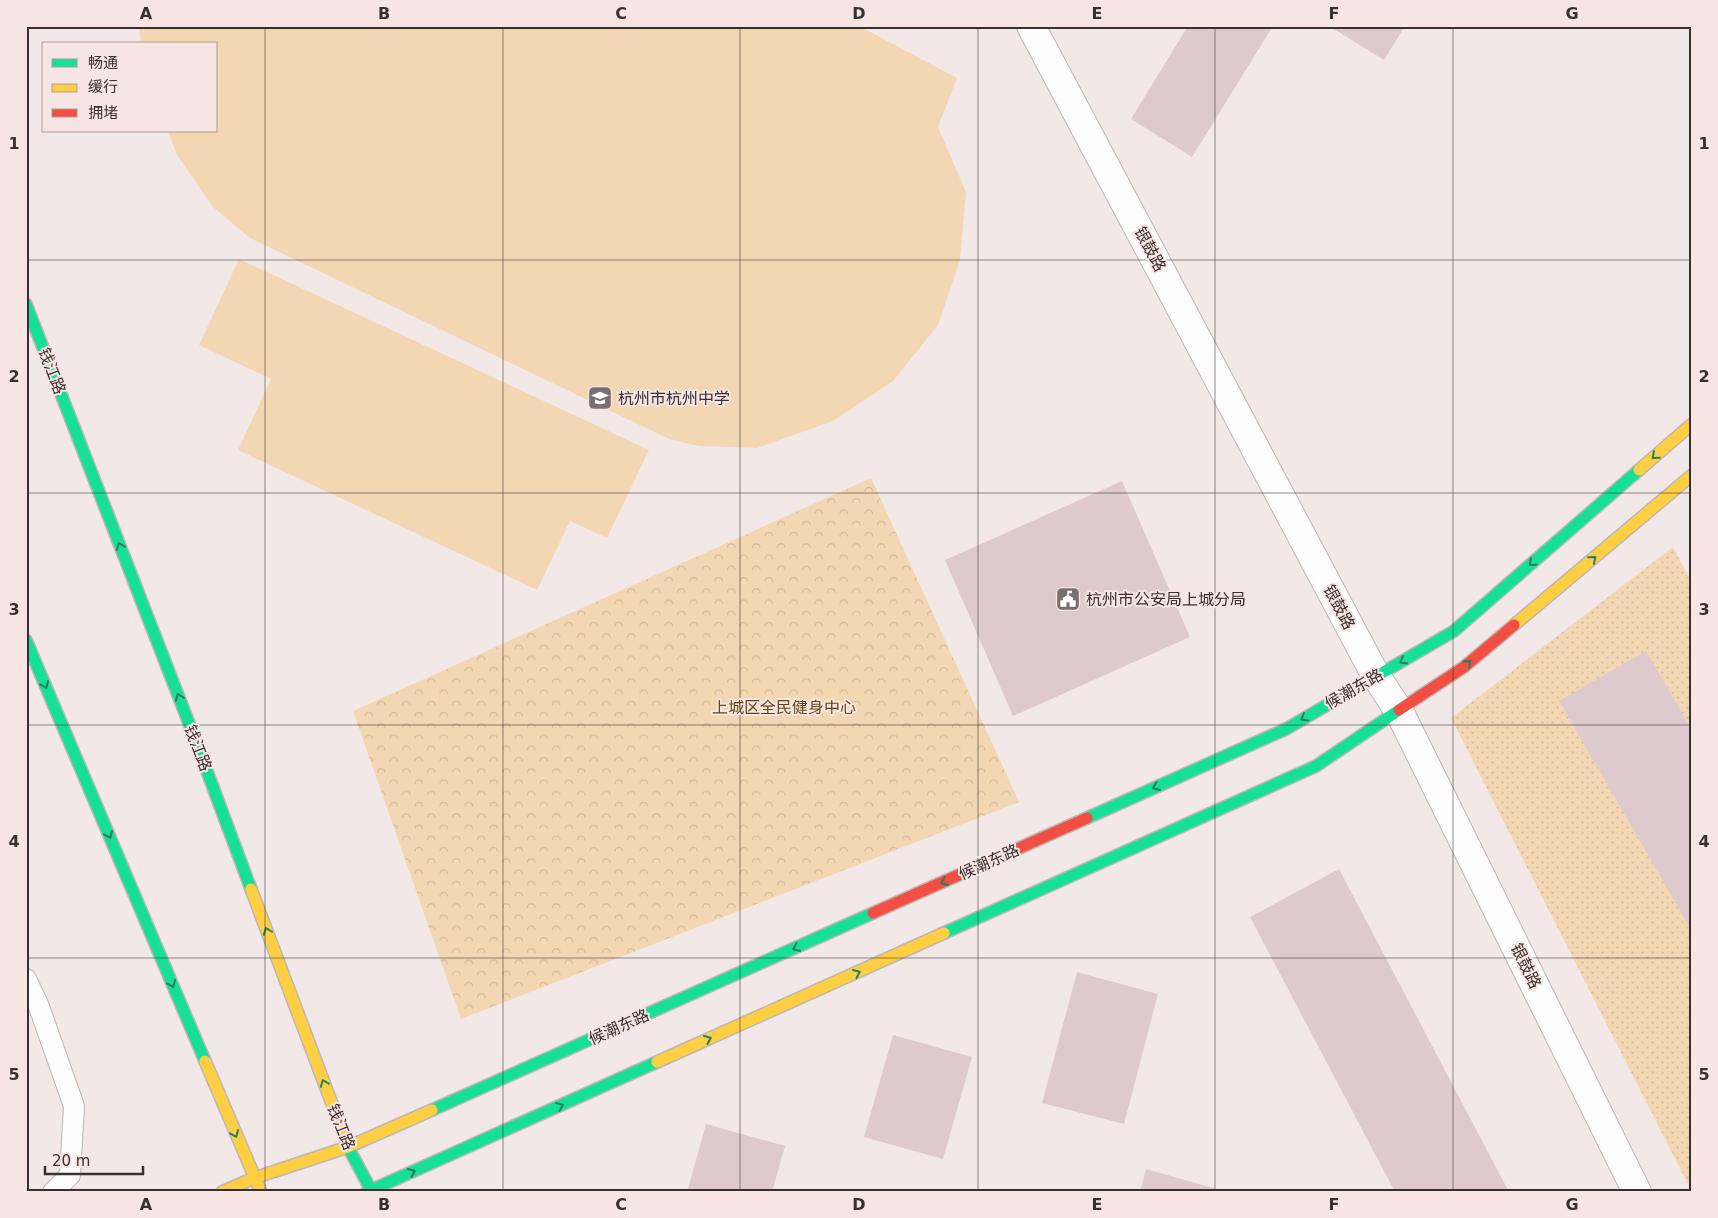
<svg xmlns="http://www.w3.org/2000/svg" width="1718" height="1218" viewBox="0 0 1718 1218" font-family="'DejaVu Sans','Noto Sans SC',sans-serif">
<defs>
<pattern id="grass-dots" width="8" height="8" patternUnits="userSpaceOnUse" patternTransform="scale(1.25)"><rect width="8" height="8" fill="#f3d7b2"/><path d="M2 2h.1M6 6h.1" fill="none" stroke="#d1b999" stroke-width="1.8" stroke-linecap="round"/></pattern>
<pattern id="park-crowns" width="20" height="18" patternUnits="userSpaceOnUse" patternTransform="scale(1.25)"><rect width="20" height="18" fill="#f3d7b2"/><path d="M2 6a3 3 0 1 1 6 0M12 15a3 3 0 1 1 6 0" fill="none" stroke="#d1b999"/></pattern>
</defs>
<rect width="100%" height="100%" fill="#f2e8e8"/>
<path fill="url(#grass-dots)" d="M1673 547 1692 583V1192L1451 718Z"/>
<path fill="url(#park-crowns)" d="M871 478 1019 802 461 1019 353 711Z"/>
<path fill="#f3d7b2" d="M139 26H859L957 78 938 127 966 192 960 260 938 325 893 381 833 421 757 448 699 446 669 439 250 238 213 207 177 155 168 131H216V44H141Z
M239 259 649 450 607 538 570 521 537 590 238 450 271 379 199 345Z"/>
<path fill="#decace" d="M1188 26H1273L1192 157 1131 119Z
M1329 26H1405L1384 60Z
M1122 481 1190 637 1013 716 945 560Z
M1646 651 1692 730V931L1559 701Z
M1339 869 1509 1192H1395L1250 917Z
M1077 972 1158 994 1124 1124 1042 1103Z
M893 1035 972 1057 943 1159 864 1137Z
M706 1124 785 1146 772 1192H687Z
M1146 1169 1224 1191V1192H1140Z"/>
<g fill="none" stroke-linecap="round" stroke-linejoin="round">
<defs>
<path id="lane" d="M26 979 38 1004 74 1106 70 1175 53 1192"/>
<path id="street" d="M1031 26 1376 676 1399 711 1637 1192"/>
<path id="fast" d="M26 304 192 731 251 889
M26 640 205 1061
M1087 818 1286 729 1454 631 1639 470
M944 933 1316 766 1399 710
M432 1110 873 913
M343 1133 348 1147 372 1192
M367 1192 657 1062"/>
<path id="slow" d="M1639 470 1692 424
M1514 625 1692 475
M251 889 343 1133
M205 1061 261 1192
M657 1062 944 933
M222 1192 254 1178 348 1147 432 1110"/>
<path id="jam" d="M1399 710 1464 667 1514 625
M873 913 1087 818"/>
</defs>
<use href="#lane" stroke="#bdb6b5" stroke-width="22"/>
<use href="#street" stroke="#bdb6b5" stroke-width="30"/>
<use href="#fast" stroke="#bdb6b5" stroke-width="14"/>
<use href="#slow" stroke="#bdb6b5" stroke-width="14"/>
<use href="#jam" stroke="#bdb6b5" stroke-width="14"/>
<use href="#lane" stroke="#fdfcfc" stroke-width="20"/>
<use href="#street" stroke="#fdfcfc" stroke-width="28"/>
<use href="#fast" stroke="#16e098" stroke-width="11"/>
<use href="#slow" stroke="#ffcf43" stroke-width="11"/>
<use href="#jam" stroke="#f24e42" stroke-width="11"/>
</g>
<defs><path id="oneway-chevron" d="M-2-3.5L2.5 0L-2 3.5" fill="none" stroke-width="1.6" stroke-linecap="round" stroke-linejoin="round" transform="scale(1.25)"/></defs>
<g stroke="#287f5e">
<use href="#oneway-chevron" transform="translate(1655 456) rotate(139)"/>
<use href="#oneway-chevron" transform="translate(120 546) rotate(-111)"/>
<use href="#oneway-chevron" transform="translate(1593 559) rotate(-40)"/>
<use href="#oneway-chevron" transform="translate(1532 563) rotate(139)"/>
<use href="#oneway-chevron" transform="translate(1403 661) rotate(150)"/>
<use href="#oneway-chevron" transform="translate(1468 663) rotate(-39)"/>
<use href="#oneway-chevron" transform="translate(45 685) rotate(67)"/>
<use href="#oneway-chevron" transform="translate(179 697) rotate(-111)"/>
<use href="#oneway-chevron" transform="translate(1304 718) rotate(150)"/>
<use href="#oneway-chevron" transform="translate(1156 787) rotate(156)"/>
<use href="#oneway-chevron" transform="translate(109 835) rotate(67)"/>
<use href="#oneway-chevron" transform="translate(944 882) rotate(156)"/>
<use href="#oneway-chevron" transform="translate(267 931) rotate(-111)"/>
<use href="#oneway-chevron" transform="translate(796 948) rotate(156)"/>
<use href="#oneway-chevron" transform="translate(857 973) rotate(-24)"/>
<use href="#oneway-chevron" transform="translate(172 984) rotate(67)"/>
<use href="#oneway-chevron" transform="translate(708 1039) rotate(-24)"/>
<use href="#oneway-chevron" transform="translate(324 1083) rotate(-111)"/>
<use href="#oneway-chevron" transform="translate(560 1106) rotate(-24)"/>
<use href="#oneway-chevron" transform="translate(235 1134) rotate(67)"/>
<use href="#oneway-chevron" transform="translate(412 1172) rotate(-24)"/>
</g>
<path fill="none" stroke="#37302f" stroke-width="1" stroke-opacity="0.55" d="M265 26V1192M503 26V1192M740 26V1192M978 26V1192M1215 26V1192M1453 26V1192M26 260H1692M26 493H1692M26 725H1692M26 958H1692"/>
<defs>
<symbol id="school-square" viewBox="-11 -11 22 22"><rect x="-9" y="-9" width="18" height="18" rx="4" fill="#787070" stroke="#f7e5e3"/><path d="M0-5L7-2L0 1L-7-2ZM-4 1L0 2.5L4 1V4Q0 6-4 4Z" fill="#fff"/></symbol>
<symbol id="civic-square" viewBox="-11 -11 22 22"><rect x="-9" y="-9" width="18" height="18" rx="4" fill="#787070" stroke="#f7e5e3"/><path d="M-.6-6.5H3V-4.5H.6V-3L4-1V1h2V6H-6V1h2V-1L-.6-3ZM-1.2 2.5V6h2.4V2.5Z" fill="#fff"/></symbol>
</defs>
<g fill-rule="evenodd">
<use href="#school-square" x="586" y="384" width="28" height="28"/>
<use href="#civic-square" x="1054" y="585" width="28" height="28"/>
</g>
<g text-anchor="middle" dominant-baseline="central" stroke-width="4" stroke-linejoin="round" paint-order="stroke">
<g font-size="16" fill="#37302f" stroke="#f7e5e3">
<text transform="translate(1150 249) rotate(62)">银鼓路</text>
<text transform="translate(52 371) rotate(69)">钱江路</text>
<text transform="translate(1339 607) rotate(62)">银鼓路</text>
<text transform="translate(1354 689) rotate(-30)">候潮东路</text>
<text transform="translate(198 748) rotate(69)">钱江路</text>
<text transform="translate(989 862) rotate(-24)">候潮东路</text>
<text transform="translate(1526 966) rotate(64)">银鼓路</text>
<text transform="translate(619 1027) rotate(-24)">候潮东路</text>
<text transform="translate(341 1127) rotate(68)">钱江路</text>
</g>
<g font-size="16" fill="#37302f" stroke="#f7e5e3" text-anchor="start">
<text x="618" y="398">杭州市杭州中学</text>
<text x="1086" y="599">杭州市公安局上城分局</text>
</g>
<g font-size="16" fill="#634712" stroke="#f7e5e3">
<text x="784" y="707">上城区全民健身中心</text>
</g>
</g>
<rect width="1718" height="1218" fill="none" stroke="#f7e5e3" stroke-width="55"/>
<rect x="42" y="42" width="175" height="90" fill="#f7e5e3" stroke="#aa9d9b"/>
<rect x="52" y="59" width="25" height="8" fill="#16e098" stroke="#aa9d9b"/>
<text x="88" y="68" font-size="15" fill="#37302f">畅通</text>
<rect x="52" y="84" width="25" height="8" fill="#ffcf43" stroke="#aa9d9b"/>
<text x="88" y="92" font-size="15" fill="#37302f">缓行</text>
<rect x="52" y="109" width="25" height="8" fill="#f24e42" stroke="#aa9d9b"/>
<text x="88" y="118" font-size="15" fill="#37302f">拥堵</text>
<path d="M45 1166v8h98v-8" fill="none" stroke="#37302f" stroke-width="2.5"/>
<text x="52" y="1166" font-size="15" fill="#37302f" stroke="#f7e5e3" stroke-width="4" paint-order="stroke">20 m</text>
<rect x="28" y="28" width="1662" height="1162" fill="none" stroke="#37302f" stroke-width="2"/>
<g font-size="16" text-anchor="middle" font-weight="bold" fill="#37302f">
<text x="146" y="19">A</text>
<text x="384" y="19">B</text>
<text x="621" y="19">C</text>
<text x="859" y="19">D</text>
<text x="1097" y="19">E</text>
<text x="1334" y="19">F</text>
<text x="1572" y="19">G</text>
<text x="14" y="149">1</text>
<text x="1704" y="149">1</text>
<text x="14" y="382">2</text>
<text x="1704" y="382">2</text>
<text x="14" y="615">3</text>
<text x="1704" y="615">3</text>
<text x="14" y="847">4</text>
<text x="1704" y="847">4</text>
<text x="14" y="1080">5</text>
<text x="1704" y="1080">5</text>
<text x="146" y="1210">A</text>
<text x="384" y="1210">B</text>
<text x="621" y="1210">C</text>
<text x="859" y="1210">D</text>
<text x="1097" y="1210">E</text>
<text x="1334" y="1210">F</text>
<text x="1572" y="1210">G</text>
</g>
</svg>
